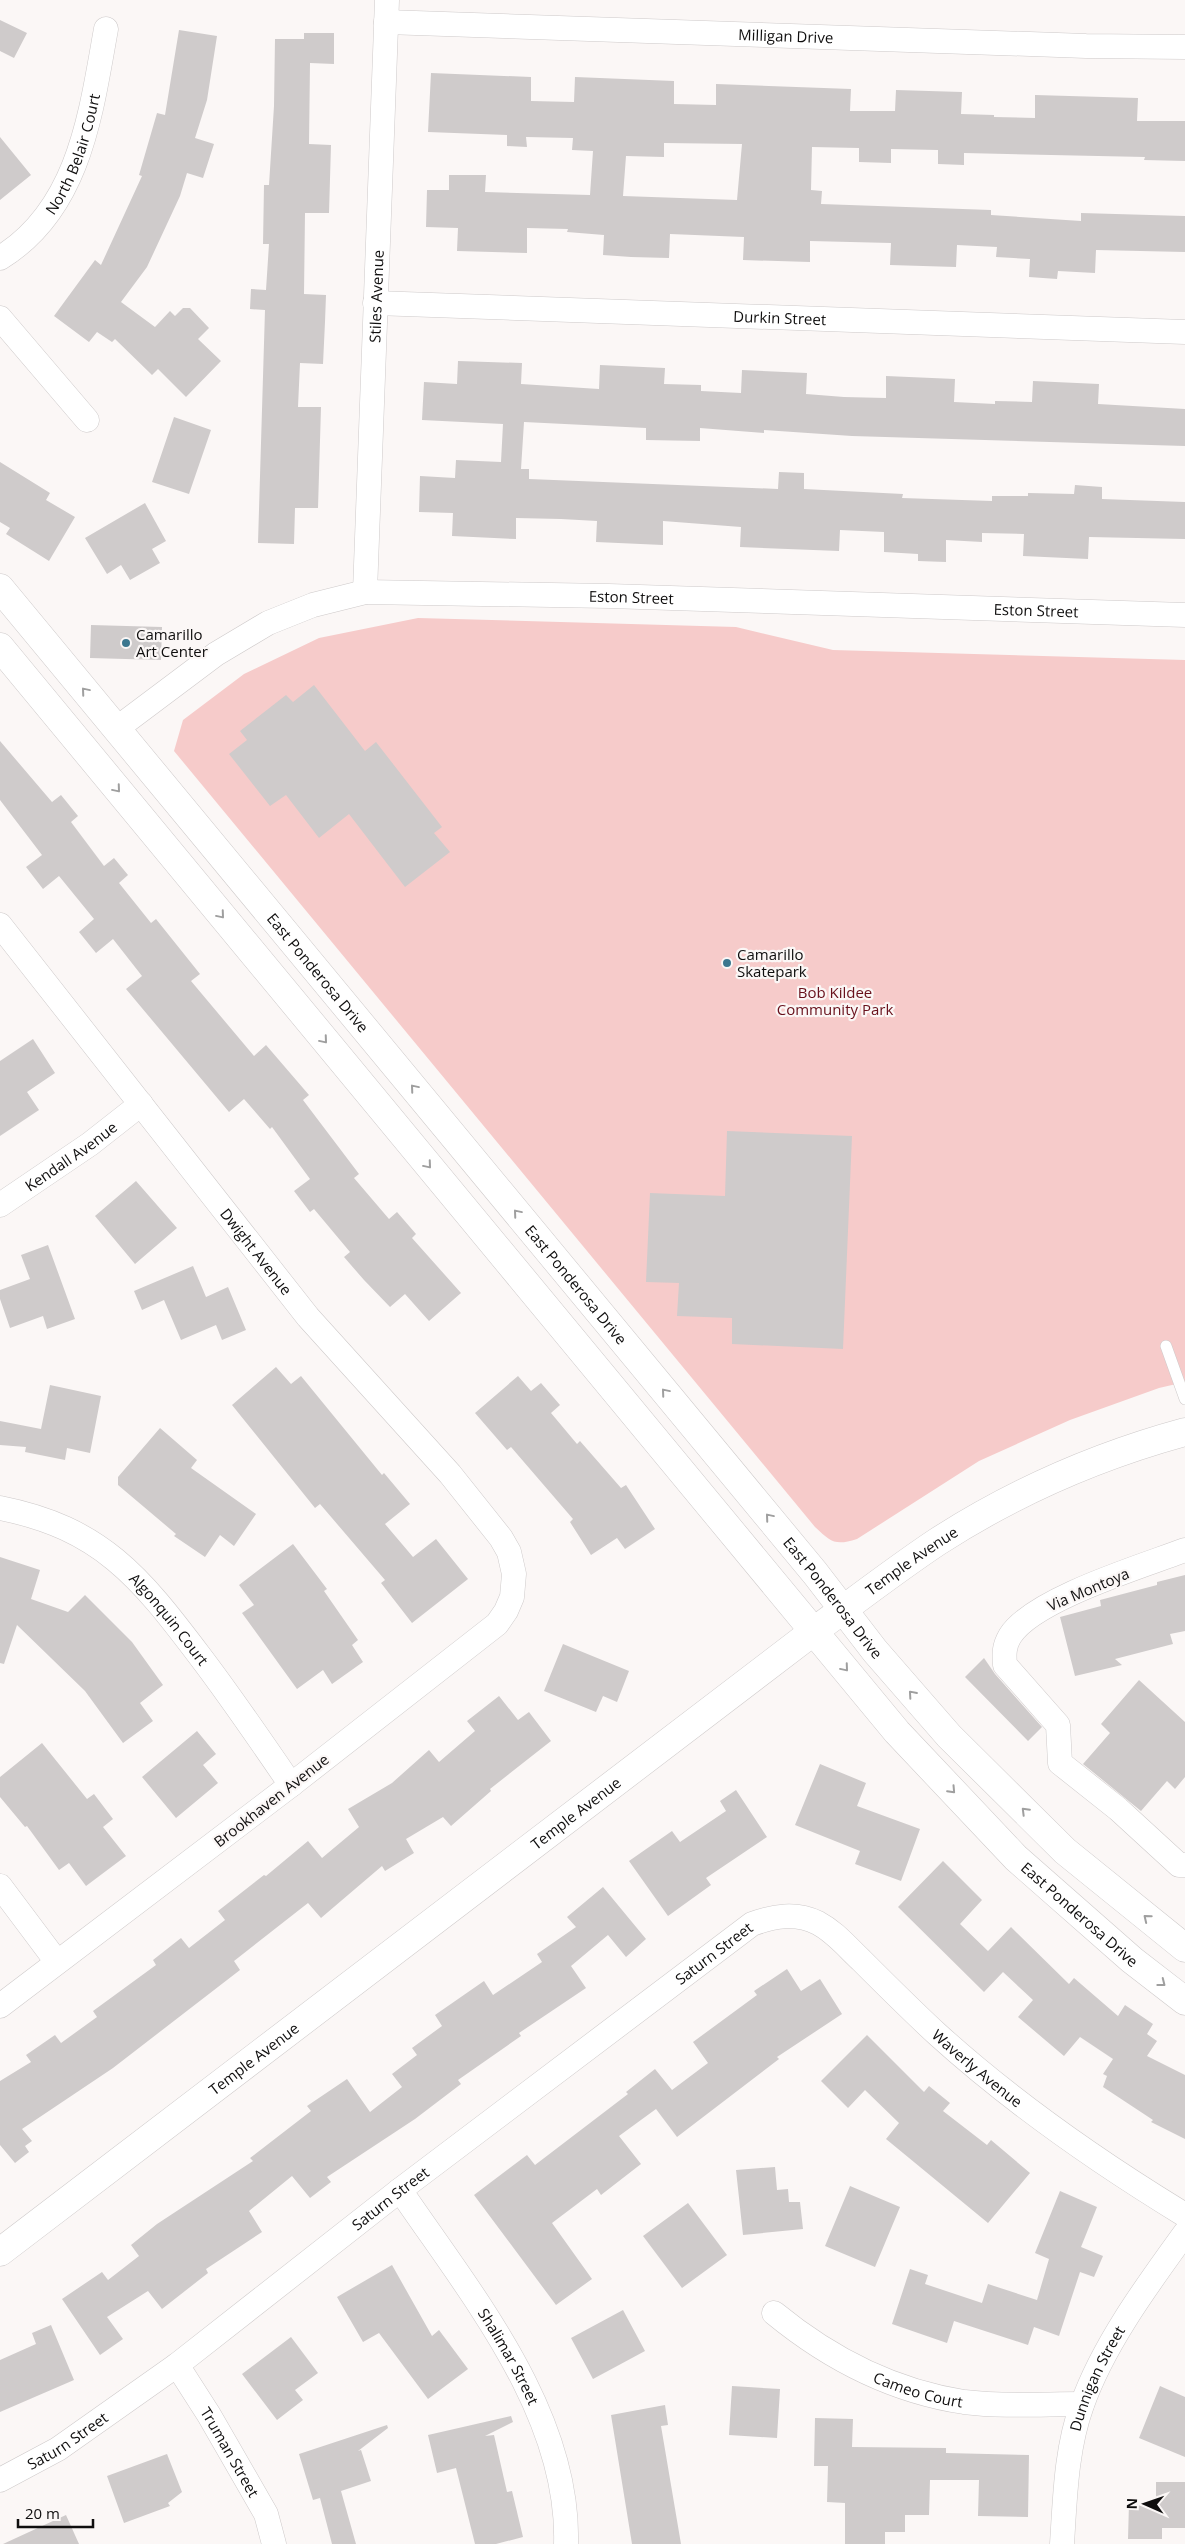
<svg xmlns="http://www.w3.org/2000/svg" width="1185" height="2544" viewBox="0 0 1185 2544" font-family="'Open Sans',sans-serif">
<rect width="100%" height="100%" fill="#fbf7f6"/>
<path fill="#f6cbca" d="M418 618 736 627 833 650 1185 660V1382L1159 1388 1070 1420 979 1461 857 1539C835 1546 831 1542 815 1527L174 751 183 720 244 674 319 638Z"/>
<path fill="#cfcbcb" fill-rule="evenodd" d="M0 20 27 33 14 58 0 51Z
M179 30 217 36 207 100 195 138 214 144 203 178 187 173 180 196 147 267 121 302 155 327 170 311 175 316 183 308H190L209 328 198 339 221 361 186 397 158 369 152 375 115 339 112 342 97 332 89 342 54 316 95 260 101 265 142 176 139 175 157 113 165 115Z
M304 33H334V64L310 63 309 144 331 145 329 213H305L304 294 326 295 325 322 323 364 300 363 298 407H321L318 508H295L294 544 258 543 265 310 250 309 251 289 266 290 269 244H263L264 185H269L274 106 275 39H304Z
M431 73 531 77V101L574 102 575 77 674 81V104L716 105V84L851 89 850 111H895L896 90 962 92 961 114 994 115V117L1035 118V95L1138 98 1137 121H1185V161L1144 160 1145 157 964 153V165L938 164V150L891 149V163L859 162V148L812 147 811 190 822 191 821 204 991 210V215L1081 221V213L1185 216V252L1096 250 1095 273 1058 271 1057 279 1029 277 1030 259 996 257 997 247 957 245 956 267 890 265 891 243 810 241V262L743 260 744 237 670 234 669 258 631 257 603 255 604 235 567 232 568 229 527 228V253L457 251 458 228 426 227 427 190H449V175H486L485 192 590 195 593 151 572 150 573 138 526 137 527 147 507 146V135L428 132ZM664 143 742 144 737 200 623 196 626 156 664 157Z
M0 137 31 175 0 200Z
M458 361 522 363 521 384 599 389 600 365 665 368 664 384 701 385V391L741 393 742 370 807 373 806 394 844 397 886 398V376L955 379 954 402 995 404V401L1032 402 1033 381 1099 384 1098 404 1185 409V446L852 436 764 430V433L700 428V441L646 440V428L524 422 521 469H529V479L778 489 779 472 804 473V489L903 494 902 498 992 501V496H1028V493L1074 494 1075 485 1102 487V499L1185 502V539L1089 537 1088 559 1023 556 1024 534 982 533V542L946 540V562L918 561V554L884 552V532L840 530 839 551 740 547 741 527 663 521V545L596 542 597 521 561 519 516 518V539L452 536 453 513 419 512 420 476 455 478 456 460 501 462 503 424 422 420 424 382 457 384Z
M174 417 211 430 189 494 152 482Z
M0 462 50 493 46 500 75 517 49 561 6 534 10 528 0 522Z
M145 503 166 541 152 549 160 563 130 580 121 565 107 574 85 538Z
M91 625 162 627 161 660 90 658Z
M314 685 365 751 376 742 442 827 434 833 450 852 405 887 349 814 319 838 286 795 270 806 229 754 247 740 240 731 286 695 293 702Z
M0 741 52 802 61 795 78 816 71 822 104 866 114 858 128 875 119 883 151 923 156 919 200 974 191 981 254 1056 266 1045 309 1095 303 1100 359 1174 354 1178 389 1219 397 1212 416 1234 412 1238 461 1293 429 1321 405 1294 390 1307 364 1280 344 1257 350 1252 314 1209 310 1212 294 1191 310 1179 272 1127 270 1129 244 1099 229 1112 126 989 142 976 113 939 96 953 79 932 94 919 59 876 43 889 26 867 42 855 0 800Z
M33 1039 55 1073 27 1092 39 1110 0 1136V1061Z
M727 1131 852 1136 843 1349 732 1344V1318L677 1316 679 1283 646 1282 650 1193 725 1196Z
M136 1181 177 1228 135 1264 95 1216Z
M48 1245 75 1319 47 1329 43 1316 10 1328 0 1299V1290L30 1279 21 1255Z
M193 1266 206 1297 228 1287 246 1330 222 1340 216 1325 181 1340 164 1300 142 1310 134 1291Z
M276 1367 291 1384 301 1376 382 1475 384 1473 410 1504 385 1524 413 1557 436 1539 468 1579 412 1623 381 1583 385 1580 320 1504 315 1508 232 1405Z
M518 1376 531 1391 541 1383 560 1405 551 1413 577 1444 580 1441 621 1488 626 1485 655 1529 625 1549 617 1538 591 1555 570 1522 573 1519 511 1447 507 1450 475 1413Z
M50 1385 101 1396 90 1453 67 1448 65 1460 25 1452 26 1447 0 1445V1421L41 1429Z
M160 1428 197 1460 191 1468 256 1514 234 1546 220 1535 205 1557 174 1536 176 1534 118 1485V1477Z
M293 1544 327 1589 324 1591 358 1640 352 1645 363 1662 332 1684 323 1670 297 1689 242 1613 254 1605 239 1585Z
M0 1557 40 1570 31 1599 68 1612 85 1595 132 1642 163 1685 140 1703 153 1721 123 1743 85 1691 17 1625 4 1664 0 1663Z
M1185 1575V1631L1170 1634 1173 1644 1115 1659 1122 1665 1075 1676 1060 1617 1101 1606 1100 1600 1157 1585V1582Z
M563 1644 629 1671 617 1702 603 1696 596 1712 544 1691Z
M984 1658 995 1674 1042 1727 1028 1741 965 1677Z
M1139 1680 1185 1722V1777L1175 1789 1167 1781 1141 1811 1083 1764 1110 1733 1101 1724Z
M499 1696 518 1720 529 1712 551 1741 490 1789 491 1791 451 1826 443 1817 406 1839 414 1853 385 1871 382 1866 321 1918 308 1903 234 1961 240 1970 113 2068 22 2129 32 2141 25 2146 29 2152 15 2163 0 2145V2081L31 2062 26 2055 55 2035 61 2043 97 2017 93 2011 156 1965 153 1960 181 1938 189 1948 225 1920 218 1911 264 1875 266 1876 308 1841 322 1858 359 1827 348 1809 392 1783 429 1750 439 1762 475 1731 467 1721Z
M197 1731 216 1754 203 1765 218 1783 176 1818 142 1777Z
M42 1743 87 1799 94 1794 113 1819 103 1827 126 1856 86 1886 69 1863 59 1870 27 1826 25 1827 0 1797V1777Z
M820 1764 866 1783 857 1806 920 1829 901 1881 855 1864 860 1851 795 1825Z
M736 1790 767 1837 706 1878 711 1885 668 1916 629 1861 672 1831 680 1842 726 1811 720 1801Z
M943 1861 982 1900 960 1924 988 1951 1011 1927 1069 1984 1074 1978 1118 2016 1125 2005 1153 2024 1147 2034 1157 2041 1147 2056 1185 2075V2139L1151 2122 1153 2120 1103 2087 1107 2076 1103 2074 1113 2059 1080 2037 1064 2056 1018 2017 1033 2000 1003 1972 984 1992 898 1907Z
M603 1887 646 1939 626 1957 608 1935 571 1966 586 1988 519 2033 521 2036 458 2080 461 2084 415 2119 327 2177 331 2182 310 2198 292 2176 249 2211 262 2232 206 2269 208 2273 162 2309 148 2291 107 2317 123 2339 100 2355 62 2299 102 2272 108 2280 139 2256 131 2245 157 2224 253 2161 250 2158 311 2111 307 2106 347 2079 370 2112 402 2087 392 2074 417 2055 412 2048 442 2026 435 2015 484 1981 493 1995 542 1962 537 1954 576 1927 567 1917Z
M787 1969 801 1991 820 1979 842 2014 777 2057 779 2059 677 2137 656 2109 619 2136 641 2164 601 2195 597 2189 552 2223 592 2279 556 2305 474 2195 527 2155 535 2165 628 2094 626 2092 655 2069 672 2090 708 2063 693 2042 757 1995 754 1991Z
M867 2035 924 2092 929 2086 950 2103 943 2111 987 2145 991 2140 1030 2173 988 2223 886 2139 899 2123 865 2090 848 2108 821 2081Z
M775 2167 777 2190 788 2189 789 2202H800L803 2229 743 2235 736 2170Z
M850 2186 900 2207 875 2267 825 2246Z
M1060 2191 1097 2207 1081 2247 1103 2256 1094 2277 1080 2272 1059 2336 1034 2327 1028 2345 954 2321 947 2343 892 2324 910 2269 928 2275 925 2284 982 2303 988 2284 1037 2300 1049 2259 1035 2253Z
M688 2203 727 2255 682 2288 643 2236Z
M392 2265 432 2336 439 2330 468 2369 428 2399 379 2333 363 2342 337 2297Z
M623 2310 645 2351 593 2379 571 2338Z
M51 2325 74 2380 0 2412V2360L36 2344 32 2333Z
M291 2337 318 2373 295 2390 303 2400 277 2420 242 2374Z
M732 2386 780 2389 777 2438 729 2435Z
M1160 2386 1185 2397V2457L1139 2438Z
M665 2405 668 2425 661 2426 681 2544H632L611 2415Z
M511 2416 513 2422 485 2436 494 2435 507 2492 512 2491 523 2537 496 2544H475L456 2468 437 2473 428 2435Z
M815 2418 853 2419 852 2447 946 2448V2453L1029 2455 1028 2517 978 2516 979 2480H930L929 2515H905V2532H885V2544H845V2503L827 2502 828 2466H814Z
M387 2425 388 2428 358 2451 361 2450 371 2481 341 2491 356 2544H332L320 2498 313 2500 299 2454Z
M167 2454 182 2492 168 2503 170 2506 124 2523 107 2476Z
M1156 2482H1185V2528H1162V2539H1128L1129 2503H1156Z
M66 2515 79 2544H3Z"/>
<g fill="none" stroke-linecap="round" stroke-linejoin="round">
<defs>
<path id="lane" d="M1166 1346 1185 1399"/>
<g id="street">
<path id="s1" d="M386 22 1086 46 1185 47"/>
<path id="s2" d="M0 258C80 209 91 112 106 29"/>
<path id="s3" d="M375 303 1185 332"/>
<path d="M0 318 87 420"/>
<path id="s4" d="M365 592 387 0"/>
<path id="s5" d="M116 729 216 654 268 623 313 605 365 592 609 596 1185 615"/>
<path id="s6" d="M0 925 308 1317 450 1474 501 1538 509 1552 514 1574 512 1597 506 1611 497 1624 291 1785 0 2006"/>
<path id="s7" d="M0 1205 90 1144 141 1104"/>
<path id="s8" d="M0 1508C101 1528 140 1577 199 1655 231 1697 261 1741 291 1785"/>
<path d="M1185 1550C1143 1566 1033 1599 1010 1636 1004 1646 1004 1654 1005 1665L1058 1725 1060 1763 1118 1809 1179 1865H1185"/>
<path d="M0 1886 57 1962"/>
<path id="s9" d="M400 2190C470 2293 570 2413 566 2544"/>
<path id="s10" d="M774 2313C830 2359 892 2391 964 2402 1003 2407 1043 2404 1082 2404"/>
<path id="s11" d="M177 2365 209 2415 266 2514 274 2544"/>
<path id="s12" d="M0 2480 58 2449 177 2365 400 2190 752 1924C774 1916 796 1912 818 1923 835 1932 847 1947 861 1960 886 1985 911 2010 937 2034 1012 2102 1098 2162 1185 2215"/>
<path id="s13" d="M1062 2544C1065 2498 1066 2449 1082 2405 1103 2345 1148 2284 1185 2233"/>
</g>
<g id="secondary">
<path id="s14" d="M0 588 815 1573 875 1651 949 1736 1065 1851 1185 1948"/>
<path id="s15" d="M0 647 897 1732 1016 1858 1132 1960 1185 2001"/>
<path id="s16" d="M0 2252 814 1631C855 1601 895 1570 937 1542 1013 1493 1097 1456 1185 1432"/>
</g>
</defs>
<use href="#lane" stroke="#cecaca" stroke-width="12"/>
<use href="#street" stroke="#cecaca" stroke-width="25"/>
<use href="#secondary" stroke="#cecaca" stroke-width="29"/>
<use href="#lane" stroke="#fff" stroke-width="11"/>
<use href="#street" stroke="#fff" stroke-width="24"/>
<use href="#secondary" stroke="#fff" stroke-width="28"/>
</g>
<defs><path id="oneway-chevron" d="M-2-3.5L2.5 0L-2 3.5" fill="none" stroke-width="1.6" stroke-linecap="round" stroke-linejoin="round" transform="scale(1.25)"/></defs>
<g stroke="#9f9f9f">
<use href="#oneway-chevron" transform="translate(85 691) rotate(-130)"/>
<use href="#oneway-chevron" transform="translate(117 789) rotate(50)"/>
<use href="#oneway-chevron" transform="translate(221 915) rotate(50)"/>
<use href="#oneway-chevron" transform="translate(324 1040) rotate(50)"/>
<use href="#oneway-chevron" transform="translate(414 1088) rotate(-130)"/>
<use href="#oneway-chevron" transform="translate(428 1165) rotate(50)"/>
<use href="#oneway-chevron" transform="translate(517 1213) rotate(-130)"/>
<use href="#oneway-chevron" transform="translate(665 1392) rotate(-130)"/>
<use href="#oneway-chevron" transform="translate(769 1517) rotate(-130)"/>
<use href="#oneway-chevron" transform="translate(845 1668) rotate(50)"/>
<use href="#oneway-chevron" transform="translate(912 1694) rotate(-131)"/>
<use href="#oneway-chevron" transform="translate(952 1790) rotate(47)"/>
<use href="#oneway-chevron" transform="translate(1025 1811) rotate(-135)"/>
<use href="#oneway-chevron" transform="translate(1147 1918) rotate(-141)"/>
<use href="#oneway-chevron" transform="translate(1162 1983) rotate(38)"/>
</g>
<g fill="#3c778f" stroke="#fbf7f6" stroke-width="2">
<circle cx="126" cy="643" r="5"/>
<circle cx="727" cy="963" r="5"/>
</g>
<g text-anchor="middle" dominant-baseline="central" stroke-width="4.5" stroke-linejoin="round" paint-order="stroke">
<g font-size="15" fill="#0f0e0e" stroke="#fbf7f6">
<text stroke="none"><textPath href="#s1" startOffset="400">Milligan Drive</textPath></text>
<text stroke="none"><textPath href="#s2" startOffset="131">North Belair Court</textPath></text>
<text stroke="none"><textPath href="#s4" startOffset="296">Stiles Avenue</textPath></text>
<text stroke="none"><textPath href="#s3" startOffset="405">Durkin Street</textPath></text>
<text stroke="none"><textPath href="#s5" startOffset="554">Eston Street</textPath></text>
<text stroke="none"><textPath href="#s5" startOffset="959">Eston Street</textPath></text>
<text stroke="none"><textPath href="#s14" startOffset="499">East Ponderosa Drive</textPath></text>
<text stroke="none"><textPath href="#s7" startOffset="86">Kendall Avenue</textPath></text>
<text stroke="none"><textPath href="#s6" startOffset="415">Dwight Avenue</textPath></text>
<text stroke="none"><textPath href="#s14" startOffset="904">East Ponderosa Drive</textPath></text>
<text stroke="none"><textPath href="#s16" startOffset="1144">Temple Avenue</textPath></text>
<text transform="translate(1088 1589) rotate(-23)">Via Montoya</text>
<text stroke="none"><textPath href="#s14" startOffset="1309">East Ponderosa Drive</textPath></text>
<text stroke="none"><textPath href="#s8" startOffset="208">Algonquin Court</textPath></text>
<text transform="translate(271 1800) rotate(-38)">Brookhaven Avenue</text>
<text stroke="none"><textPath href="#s16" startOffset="724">Temple Avenue</textPath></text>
<text stroke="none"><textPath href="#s15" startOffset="1666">East Ponderosa Drive</textPath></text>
<text stroke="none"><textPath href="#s12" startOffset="888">Saturn Street</textPath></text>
<text stroke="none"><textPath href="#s16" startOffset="319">Temple Avenue</textPath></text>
<text stroke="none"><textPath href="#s12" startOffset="1220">Waverly Avenue</textPath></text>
<text stroke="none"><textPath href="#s12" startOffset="482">Saturn Street</textPath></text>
<text stroke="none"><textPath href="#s9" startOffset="199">Shalimar Street</textPath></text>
<text stroke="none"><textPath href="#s13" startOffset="171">Dunnigan Street</textPath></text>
<text stroke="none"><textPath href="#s10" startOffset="165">Cameo Court</textPath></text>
<text stroke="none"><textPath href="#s12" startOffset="78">Saturn Street</textPath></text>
<text stroke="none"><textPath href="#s11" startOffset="102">Truman Street</textPath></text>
</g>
<g font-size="15" fill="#0f0e0e" stroke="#fbf7f6" text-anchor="start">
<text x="136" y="634">Camarillo<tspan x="136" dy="17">Art Center</tspan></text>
<text x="737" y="954">Camarillo<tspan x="737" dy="17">Skatepark</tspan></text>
</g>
<g font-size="15" fill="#68101b" stroke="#fbf7f6">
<text x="835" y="992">Bob Kildee<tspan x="835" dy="17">Community Park</tspan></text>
</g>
</g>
<g transform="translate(1145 2504) rotate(272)" stroke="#fbf7f6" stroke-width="4" paint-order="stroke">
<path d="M0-4L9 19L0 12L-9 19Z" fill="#0f0e0e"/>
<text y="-8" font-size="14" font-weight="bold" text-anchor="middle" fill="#0f0e0e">N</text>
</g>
<path d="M18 2519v8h75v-8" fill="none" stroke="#0f0e0e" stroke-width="2.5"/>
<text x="25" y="2519" font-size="15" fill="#0f0e0e" stroke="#fbf7f6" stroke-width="4" paint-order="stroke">20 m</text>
</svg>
